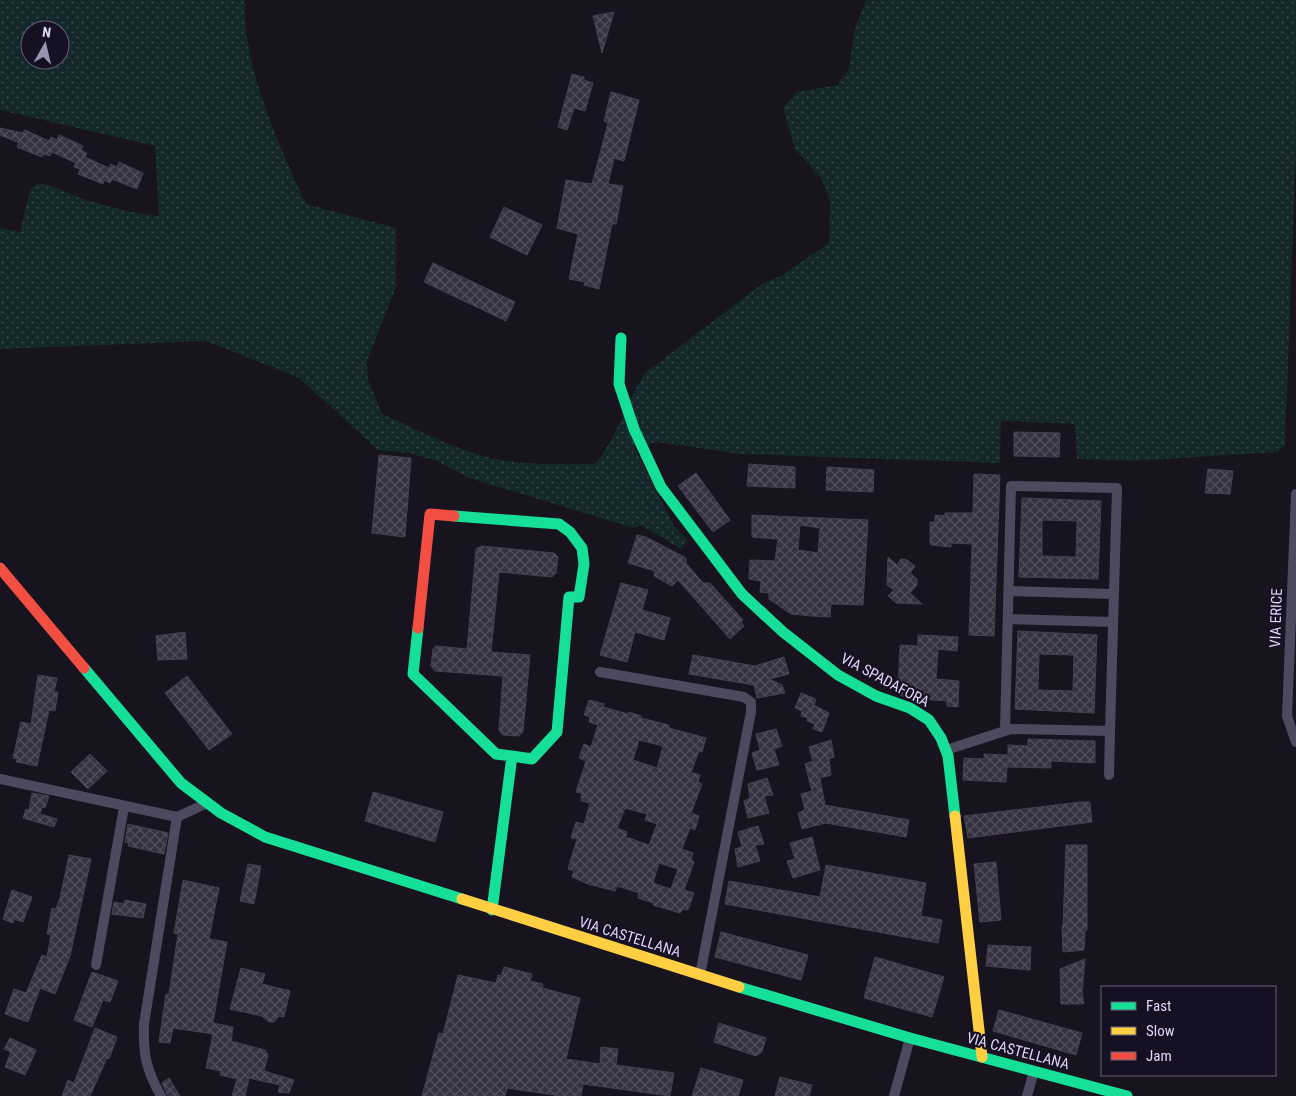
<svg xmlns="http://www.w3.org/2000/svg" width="1296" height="1096" viewBox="0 0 1296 1096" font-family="'Roboto Condensed',sans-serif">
<defs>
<pattern id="grass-dots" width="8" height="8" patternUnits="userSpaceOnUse" patternTransform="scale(1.25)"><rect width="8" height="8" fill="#14272a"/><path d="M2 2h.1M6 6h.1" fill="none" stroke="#36464a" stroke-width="1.8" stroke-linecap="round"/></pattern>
<pattern id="building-cross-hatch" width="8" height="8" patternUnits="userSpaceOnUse" patternTransform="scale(1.25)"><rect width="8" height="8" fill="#373241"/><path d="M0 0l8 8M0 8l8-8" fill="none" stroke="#544f5d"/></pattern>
</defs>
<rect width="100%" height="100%" fill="#17141f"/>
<path fill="url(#grass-dots)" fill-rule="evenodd" d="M0 0H245C242 65 279 145 306 204L396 228V287L367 361 368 380 382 414C418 429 459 452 496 459 529 465 562 464 595 464 618 437 626 401 646 372L762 284 781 276 829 243 830 201 822 180 795 149 783 108 797 92 837 85 849 69 855 28 866 0H1296V147L1285 445 1278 452 1133 461 1077 459 1075 424 1001 421 1000 463 740 454 657 442 634 447 674 526 688 540 681 549 641 525 634 528 469 478 437 461 409 453 378 450 299 378 206 341 0 349V228L20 232 30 190 38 183C52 184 63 191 75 196 101 205 132 213 159 216L155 146 0 110ZM30 30H60V60H30Z"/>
<path fill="url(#building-cross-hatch)" stroke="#454052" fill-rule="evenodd" d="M614 12 602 53 593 16Z
M572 74 584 77V80L593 83 585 111 574 108 567 130 558 127Z
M611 92 639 100 624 161 614 158 608 184 623 186 616 224H612L599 289 584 285 585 282 569 279 578 234 557 228 566 180 592 184 608 123 604 121Z
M0 128 23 133 25 130 49 141 51 137 57 140 59 135 83 146 81 150 87 153 85 157 109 168 111 164 117 167 119 162 143 173 137 189 112 179 110 183 104 180 103 184 78 174 80 169 74 167 76 163 52 152 50 156 44 154 42 157 17 147 19 143 0 135Z
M504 207 542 225 527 255 490 237Z
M433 263 515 302 506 321 424 282Z
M1014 432 1060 433 1059 457 1014 456Z
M379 455 411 458 405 537 372 533Z
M749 464 795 467V488L747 486Z
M827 467 874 470 873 492 826 490Z
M1208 469 1233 471 1230 494 1205 493Z
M696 473 730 520 713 532 678 486Z
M974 474 1000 475 994 636 969 635 972 544 951 543V547L931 545 930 542V522H935V515L945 516V513H973Z
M1022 498 1101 501 1098 579 1019 577ZM1042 520 1077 521 1076 557 1042 556Z
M752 515 868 520 863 605 831 604 830 617 813 616 791 614 769 599V593L760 592 761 581 749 579 750 560 775 561 778 539 752 537ZM800 525 820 528 818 553 798 550Z
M637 535 646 537 686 558V563L703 583H710L743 620 741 622 744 626 730 639 678 580 672 586 654 576 655 571 628 563Z
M481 546 554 553 558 557 556 573 552 577 499 572 491 652 530 655 523 732 519 736 503 735 499 730 503 676 435 671 431 666 433 649 436 646 467 649 476 549Z
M888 557 897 565 901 559 907 560 915 566 910 573 917 579V585L910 593 922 604 896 603 888 596 894 590 887 585Z
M621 583 648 590 642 610 670 618 664 640 635 632 627 662 600 655Z
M1018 631 1097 635 1094 713 1015 709ZM1039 654 1074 655 1073 691 1038 690Z
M185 632 187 659 158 660 156 636Z
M918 635 958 637 957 651 938 649 936 679 959 681 958 707 947 706V701L907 698 898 694 900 645 918 646Z
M693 655 755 666 784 657 789 674 769 679 782 685 785 693 757 698 754 685 689 674Z
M38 675 57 678 54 692H58L55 711 49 710 37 766 16 762 17 759 13 758 21 722 31 724Z
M187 676 232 734 209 750 165 693Z
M801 693 816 699 814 705 829 713 822 732 813 729 815 724 807 721 808 718 801 716 802 711 795 708Z
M589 700 604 704 603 707 628 714 629 712 641 716V718L669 725V728L706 738 702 752 699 751 691 772 700 775 698 782 702 784 691 813 699 816 695 830 690 828 682 849 693 853 691 860 694 862 684 890 694 893 688 910 683 909 680 913 653 905 654 903 638 898 639 893 617 886 615 891 588 884 572 877 574 871 568 869 577 839 571 838 576 822 584 824 590 803 581 801 582 793 576 792 586 761 579 758 584 744 591 747 598 725 589 722 590 717 584 715ZM639 740 663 746 657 768 633 760ZM625 808 647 814 645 820 657 824 649 845 626 837 627 832 617 828ZM659 863 678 869 671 889 653 883Z
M776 729 782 746 774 749 779 765 757 770 752 753 760 750 756 734Z
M1028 739 1095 741V763L1051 761V768L1007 767 1006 782 963 780 964 758 984 759V754L1008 755V745L1028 746Z
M831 740 834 757 829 759 831 775 820 778 825 805 909 820 906 837 826 823 802 829 798 813 805 810 801 794 812 791 805 764 813 761 809 747Z
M90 754 107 771 88 789 71 772Z
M767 778 773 795 764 796 769 813 748 818 744 801 750 798 748 784Z
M373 792 443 812 435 842 365 821Z
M32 793 49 796 45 808 42 807 40 814 57 819 54 827 23 818 26 809 29 810Z
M1081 802H1090L1092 822 968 838 964 816Z
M128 824 168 833 164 854 128 846 129 843 125 842Z
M758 826 764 844 755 845 760 861 738 867 735 849 742 847 738 832Z
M812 837 820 870 793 878 787 861 795 859 790 843Z
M1066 845H1087V930H1085L1084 950 1063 952 1062 927 1063 926Z
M69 855 91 859 70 956 55 994 40 988 28 1022 5 1014 14 989 26 993 42 955 47 957 51 935 47 934 52 908 56 909 60 898Z
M996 862 1001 920 980 922 974 864Z
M248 864 261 866 254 904 240 901Z
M826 865 926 883 921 916 942 920 938 943 725 904 729 881 820 897Z
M183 880 219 888 209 939 227 942 213 1023 233 1027 231 1041 265 1050 268 1055 264 1071 294 1080 289 1093 278 1092 280 1085 249 1078 245 1096H232L237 1079 220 1075 221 1071 206 1068 213 1034 173 1028 170 1043 159 1042 166 994H169L178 934 174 933Z
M12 890 32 897 23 922 14 919 13 923 3 919Z
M125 900 146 904 143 918 112 914 114 902 124 904Z
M721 932 808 955 801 980 715 957Z
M988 945 1031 947 1030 970 986 966Z
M875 957 944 977 932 1017 864 998Z
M1085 959 1082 992 1084 1004H1061L1060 969Z
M504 967 532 974 530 981 543 984 542 988 580 998 566 1059 600 1064 601 1047 618 1049 616 1065 674 1073 670 1096 583 1084 581 1096H560L507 1088 505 1096H422L439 1033 443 1034 458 975 496 983 498 975 501 976Z
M241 968 265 974 262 984 290 991 284 1017 279 1016 274 1022H269L262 1016 230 1009Z
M92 972 118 981 110 1002 103 1000 92 1027 74 1020Z
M999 1010 1082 1033 1076 1055 993 1031Z
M719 1023 766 1038 762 1052 756 1056 714 1042Z
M95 1028 117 1037 109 1059 107 1058 90 1096H62L68 1080 74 1083Z
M10 1038 36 1050 25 1075 5 1067 11 1052 4 1049Z
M701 1068 743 1080 738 1096H692Z
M780 1077 812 1085 809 1096H775Z
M169 1078 180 1096H168L162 1083Z"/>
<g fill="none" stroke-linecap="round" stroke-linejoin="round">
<path stroke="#4d4a5f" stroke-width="10" d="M1296 494 1287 716 1296 742
M1009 591 1114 594
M1008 619 1113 622
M600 672 744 697 751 702V712L700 975
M1005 731 1011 486 1117 488 1110 731
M946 750 1011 729 1110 731 1109 775
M0 779 177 817 205 804
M96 965 124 807
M161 1096C146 1070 143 1054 144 1024L177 817
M894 1096 910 1038
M1027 1096 1034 1071"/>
<path stroke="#16e098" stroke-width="11" d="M621 338 619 384 634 429 661 487 742 594 783 632 838 675 876 696 910 708 929 720 941 738 948 756 955 816
M454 516 559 524 570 532 582 548 584 564 579 597H569L557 732 532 759 512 756
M418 628 413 674 496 754 512 756 492 910
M84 668 181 783 221 813 265 837 462 899
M739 987 910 1038 1127 1096"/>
<path stroke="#ffcf43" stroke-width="11" d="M955 816 982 1057
M462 899 739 987"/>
<path stroke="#f24e42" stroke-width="11" d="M0 568 84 668
M418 628 430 514 454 516"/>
</g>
<g text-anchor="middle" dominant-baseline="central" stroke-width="4.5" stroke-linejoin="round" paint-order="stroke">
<g font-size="15" fill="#dfd6fb" stroke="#161023">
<text transform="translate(1276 618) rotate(-88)">VIA ERICE</text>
<text transform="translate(885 680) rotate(28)">VIA SPADAFORA</text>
<text transform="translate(630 937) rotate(17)">VIA CASTELLANA</text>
<text transform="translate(1018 1051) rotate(15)">VIA CASTELLANA</text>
</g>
</g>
<rect x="1101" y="986" width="175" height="90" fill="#161023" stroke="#665f79"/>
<rect x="1111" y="1002" width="25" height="8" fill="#16e098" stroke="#665f79"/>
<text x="1146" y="1011" font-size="15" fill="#dfd6fb">Fast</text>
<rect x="1111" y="1027" width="25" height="8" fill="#ffcf43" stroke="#665f79"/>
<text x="1146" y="1036" font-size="15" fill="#dfd6fb">Slow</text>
<rect x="1111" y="1052" width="25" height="8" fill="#f24e42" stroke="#665f79"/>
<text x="1146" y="1061" font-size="15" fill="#dfd6fb">Jam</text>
<g transform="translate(45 45) rotate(8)"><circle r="24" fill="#161023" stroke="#665f79"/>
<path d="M0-4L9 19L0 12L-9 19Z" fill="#9992ae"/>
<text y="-8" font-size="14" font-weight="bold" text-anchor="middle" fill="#dfd6fb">N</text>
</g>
</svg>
